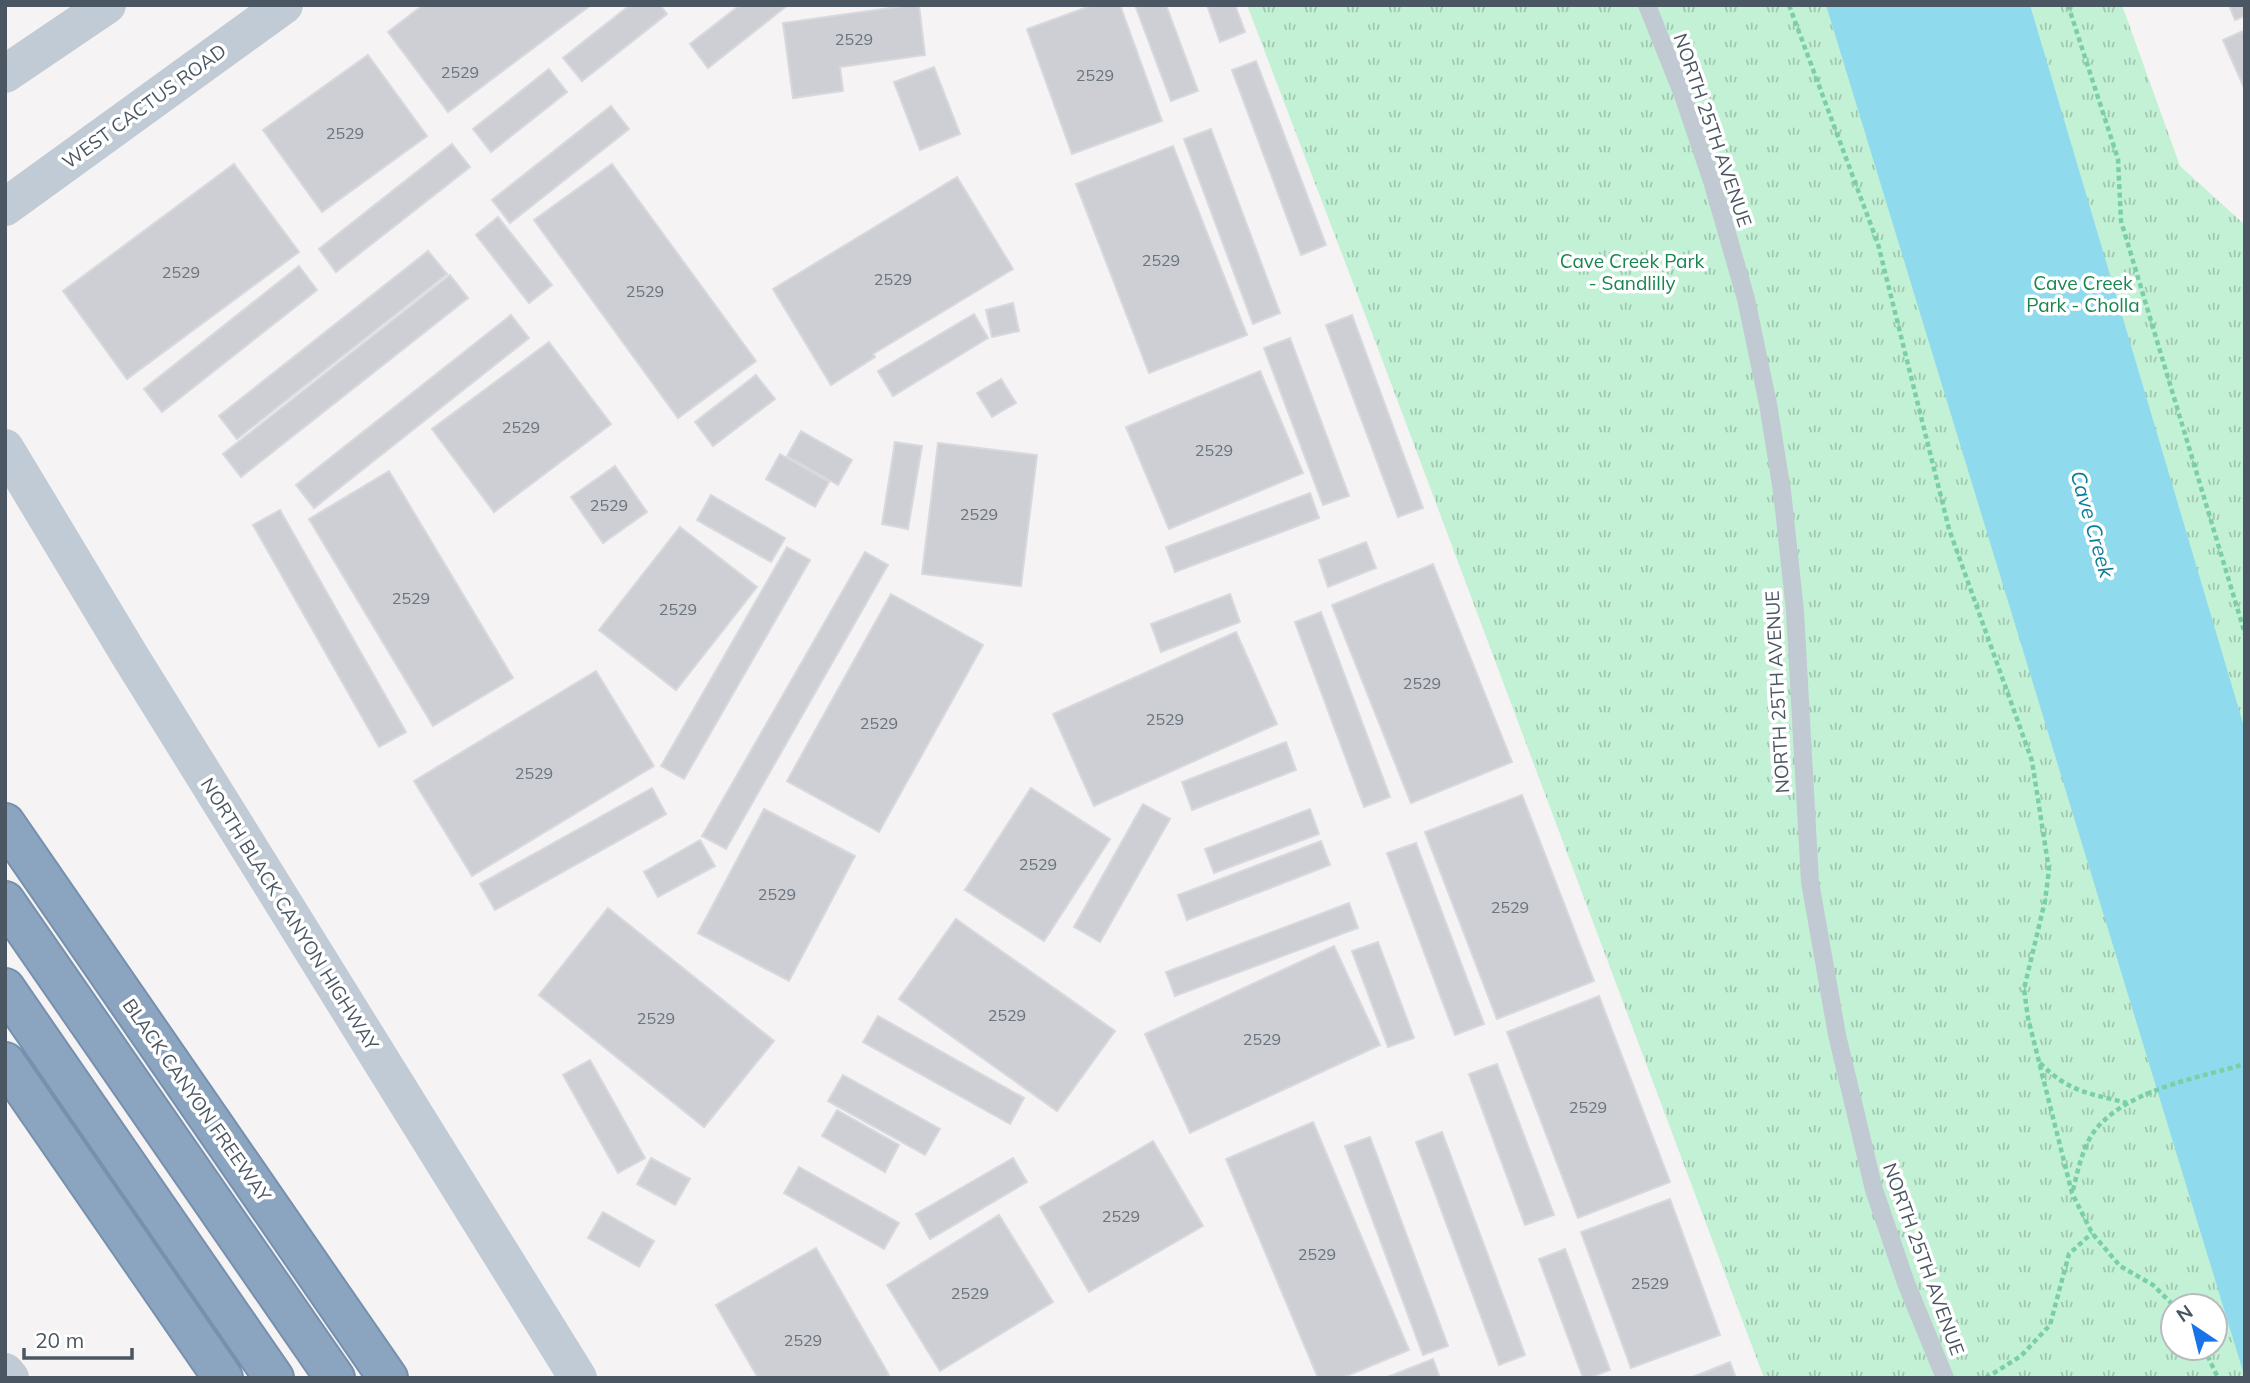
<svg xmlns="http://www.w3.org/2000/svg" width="2250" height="1383" viewBox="0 0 2250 1383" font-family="Mulish,sans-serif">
<defs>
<pattern id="park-tufts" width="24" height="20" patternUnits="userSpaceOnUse" patternTransform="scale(1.75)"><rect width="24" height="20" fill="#c3f1d5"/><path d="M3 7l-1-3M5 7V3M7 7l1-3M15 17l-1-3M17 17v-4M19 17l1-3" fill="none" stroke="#a0c6b0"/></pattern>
</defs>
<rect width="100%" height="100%" fill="#f5f3f3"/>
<path fill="url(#park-tufts)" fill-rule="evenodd" d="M1247 5H2122L2180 166 2245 225V1378H1764L1371 330ZM2173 1306H2215V1348H2173Z"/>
<path fill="#90daee" d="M1826 5H2030L2245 730V1378Z"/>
<path fill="#cdcfd5" stroke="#d7d9de" stroke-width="2" d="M423 5H591L448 112 388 32Z
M630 5H660L667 14 582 81 563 58Z
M740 5H788L708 68 690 44Z
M911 5H919L925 55 840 67 843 91 793 98 783 23Z
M1093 5H1120L1162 121 1072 154 1027 29Z
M1135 5H1166L1198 91 1171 101Z
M1207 5H1235L1245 32 1220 42Z
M2229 5H2245V16L2235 20Z
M2245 30V90L2223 40Z
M368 55 427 136 322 212 263 130Z
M1256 61 1326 245 1301 255 1232 70Z
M934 67 960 134 920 150 894 82Z
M549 69 567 92 491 152 473 129Z
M611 106 629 129 510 223 492 200Z
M1211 129 1280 313 1253 324 1184 139Z
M452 144 470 167 336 272 319 249Z
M1173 146 1247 335 1149 373 1076 184Z
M234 164 299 252 127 379 63 291Z
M612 164 756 361 678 418 534 220Z
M957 177 1013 269 873 354 875 357 831 385 773 289Z
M498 217 552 285 529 303 476 235Z
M428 251 447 274 237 439 219 416Z
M299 266 317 290 162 412 144 389Z
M450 275 468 298 241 477 223 454Z
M1013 303 1019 331 992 337 986 310Z
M974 314 988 338 893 396 878 371Z
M511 315 529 338 314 508 296 485Z
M1352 315 1423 508 1398 517 1326 325Z
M1290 338 1349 496 1323 505 1264 348Z
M549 342 611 424 494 512 432 429Z
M1260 371 1303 473 1169 529 1126 427Z
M756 375 775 399 713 446 695 422Z
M1001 379 1016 403 992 417 977 393Z
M801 431 852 460 838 485 787 456Z
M895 442 922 446 908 529 882 524Z
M938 443 1037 455 1021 586 922 574Z
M780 454 829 482 815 507 766 479Z
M615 466 647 512 603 543 571 497Z
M389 471 513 678 433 726 309 519Z
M1310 493 1319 518 1175 572 1166 547Z
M711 495 785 538 771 562 697 520Z
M280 510 406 732 379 747 253 525Z
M680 527 757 587 676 690 599 630Z
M1366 542 1376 568 1328 587 1319 560Z
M787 547 810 560 684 779 661 766Z
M865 552 888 565 726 849 702 836Z
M1433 564 1512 762 1411 803 1332 605Z
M891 594 983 645 879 832 787 781Z
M1230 594 1240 622 1161 652 1151 624Z
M1321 612 1390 797 1364 807 1295 622Z
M1236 632 1277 724 1094 806 1053 714Z
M596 671 654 766 472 876 414 781Z
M1286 742 1296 770 1192 810 1182 782Z
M652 788 666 814 495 910 480 884Z
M1031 788 1110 839 1044 941 965 890Z
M1522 795 1594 981 1497 1019 1425 832Z
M1143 804 1170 819 1100 942 1074 927Z
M764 809 855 856 789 981 698 933Z
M1310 809 1319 834 1214 873 1205 849Z
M700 840 715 866 658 897 644 872Z
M1321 841 1330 865 1187 920 1178 895Z
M1416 843 1484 1024 1455 1035 1387 853Z
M1349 903 1358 928 1175 996 1166 972Z
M608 908 774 1041 704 1127 539 995Z
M956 919 1115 1031 1057 1111 899 999Z
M1378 942 1414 1038 1388 1047 1352 951Z
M1334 946 1380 1045 1190 1133 1145 1034Z
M1599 996 1670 1182 1578 1218 1507 1032Z
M878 1016 1024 1098 1010 1124 863 1042Z
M590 1060 645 1158 618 1173 563 1075Z
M1497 1064 1554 1215 1525 1225 1469 1074Z
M843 1075 940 1129 925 1155 828 1101Z
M837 1110 899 1145 885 1172 822 1136Z
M1313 1122 1409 1350 1342 1378H1318L1226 1159Z
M1442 1132 1525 1355 1499 1365 1416 1142Z
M1370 1137 1448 1346 1423 1355 1345 1146Z
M1153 1141 1203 1226 1089 1292 1040 1207Z
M651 1158 690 1179 675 1205 637 1184Z
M1013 1158 1027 1182 930 1239 916 1214Z
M799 1167 899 1223 884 1249 784 1193Z
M1670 1199 1720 1335 1631 1368 1581 1232Z
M603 1212 654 1241 639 1267 588 1238Z
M999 1215 1053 1302 940 1371 887 1285Z
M816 1248 889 1375 884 1378H758L716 1305Z
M1565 1249 1610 1370 1589 1378H1583L1539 1259Z
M1433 1359 1440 1378H1385Z
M1730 1362 1736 1378H1690Z"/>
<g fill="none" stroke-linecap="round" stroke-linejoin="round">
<defs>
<path id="highway" d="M5 823 388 1378
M5 901 335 1378
M5 988 274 1378
M5 1062 223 1378"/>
</defs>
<use href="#highway" stroke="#7690ad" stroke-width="42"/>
<path stroke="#7ad0a6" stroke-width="4.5" stroke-dasharray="5 3.5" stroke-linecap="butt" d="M1789 5 1878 244 1949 529 2032 761 2049 870 2045 901 2024 989 2028 1018 2072 1193 2092 1233 2120 1266 2153 1285 2174 1306
M2068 5 2118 159 2121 221 2245 634
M2040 1063C2070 1093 2089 1093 2127 1103
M2073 1190C2078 1170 2083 1145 2096 1129 2129 1089 2198 1078 2245 1064
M2204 1348 2218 1378
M1986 1378 2021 1356 2050 1325 2069 1254 2092 1233"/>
<path stroke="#c1cad2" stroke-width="18" d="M1647 5 1683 95 1712 181 1746 299 1768 404 1782 491 1795 611 1810 882 1837 1035 1874 1190 1906 1283 1945 1378"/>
<path stroke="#c1cbd6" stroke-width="38" d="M5 74 107 5
M5 207 284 5
M5 448 130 656 578 1378
M5 1372 10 1378"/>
<use href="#highway" stroke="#8ba5c1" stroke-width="38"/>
</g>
<g text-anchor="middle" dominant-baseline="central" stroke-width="7" stroke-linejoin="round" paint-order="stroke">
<g font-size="16" fill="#6b747e">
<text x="854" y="39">2529</text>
<text x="460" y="72">2529</text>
<text x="1095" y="75">2529</text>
<text x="345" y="133">2529</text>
<text x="1161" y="260">2529</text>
<text x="181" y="272">2529</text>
<text x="893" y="279">2529</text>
<text x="645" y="291">2529</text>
<text x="521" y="427">2529</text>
<text x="1214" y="450">2529</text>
<text x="609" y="505">2529</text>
<text x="979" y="514">2529</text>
<text x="411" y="598">2529</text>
<text x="678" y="609">2529</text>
<text x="1422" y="683">2529</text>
<text x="1165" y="719">2529</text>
<text x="879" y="723">2529</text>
<text x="534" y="773">2529</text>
<text x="1038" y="864">2529</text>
<text x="777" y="894">2529</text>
<text x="1510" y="907">2529</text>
<text x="1007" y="1015">2529</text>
<text x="656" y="1018">2529</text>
<text x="1262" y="1039">2529</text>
<text x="1588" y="1107">2529</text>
<text x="1121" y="1216">2529</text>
<text x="1317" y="1254">2529</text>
<text x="1650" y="1283">2529</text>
<text x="970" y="1293">2529</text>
<text x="803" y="1340">2529</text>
</g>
<g font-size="19" fill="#4a5661" stroke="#fff">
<text transform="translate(144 106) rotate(-36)">WEST CACTUS ROAD</text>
<text transform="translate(1713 130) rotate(71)">NORTH 25TH AVENUE</text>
<text transform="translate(1777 692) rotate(-93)">NORTH 25TH AVENUE</text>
<text transform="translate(290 914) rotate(58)">NORTH BLACK CANYON HIGHWAY</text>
<text transform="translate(197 1100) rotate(55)">BLACK CANYON FREEWAY</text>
<text transform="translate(1924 1259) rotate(70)">NORTH 25TH AVENUE</text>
</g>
<g font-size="19" fill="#17864f" stroke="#fff">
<text x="1632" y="261">Cave Creek Park<tspan x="1632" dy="22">- Sandlilly</tspan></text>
<text x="2083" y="283">Cave Creek<tspan x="2083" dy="22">Park - Cholla</tspan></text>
</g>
<g font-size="21" font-style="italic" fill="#0c7c9b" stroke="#fff">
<text transform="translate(2093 524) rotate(74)">Cave Creek</text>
</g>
</g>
<rect width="2250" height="1383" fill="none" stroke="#4a5661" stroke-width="14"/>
<g transform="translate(2194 1327) rotate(325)"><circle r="33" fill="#ffffff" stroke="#b7bbc0" stroke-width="2"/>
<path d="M0-5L12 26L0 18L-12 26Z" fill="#1a73e8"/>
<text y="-10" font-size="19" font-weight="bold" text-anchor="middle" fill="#4a5661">N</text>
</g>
<path d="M24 1348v10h108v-10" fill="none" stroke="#4a5661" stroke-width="3.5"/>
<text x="35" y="1348" font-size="21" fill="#4a5661" stroke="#ffffff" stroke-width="5" paint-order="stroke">20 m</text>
</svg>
